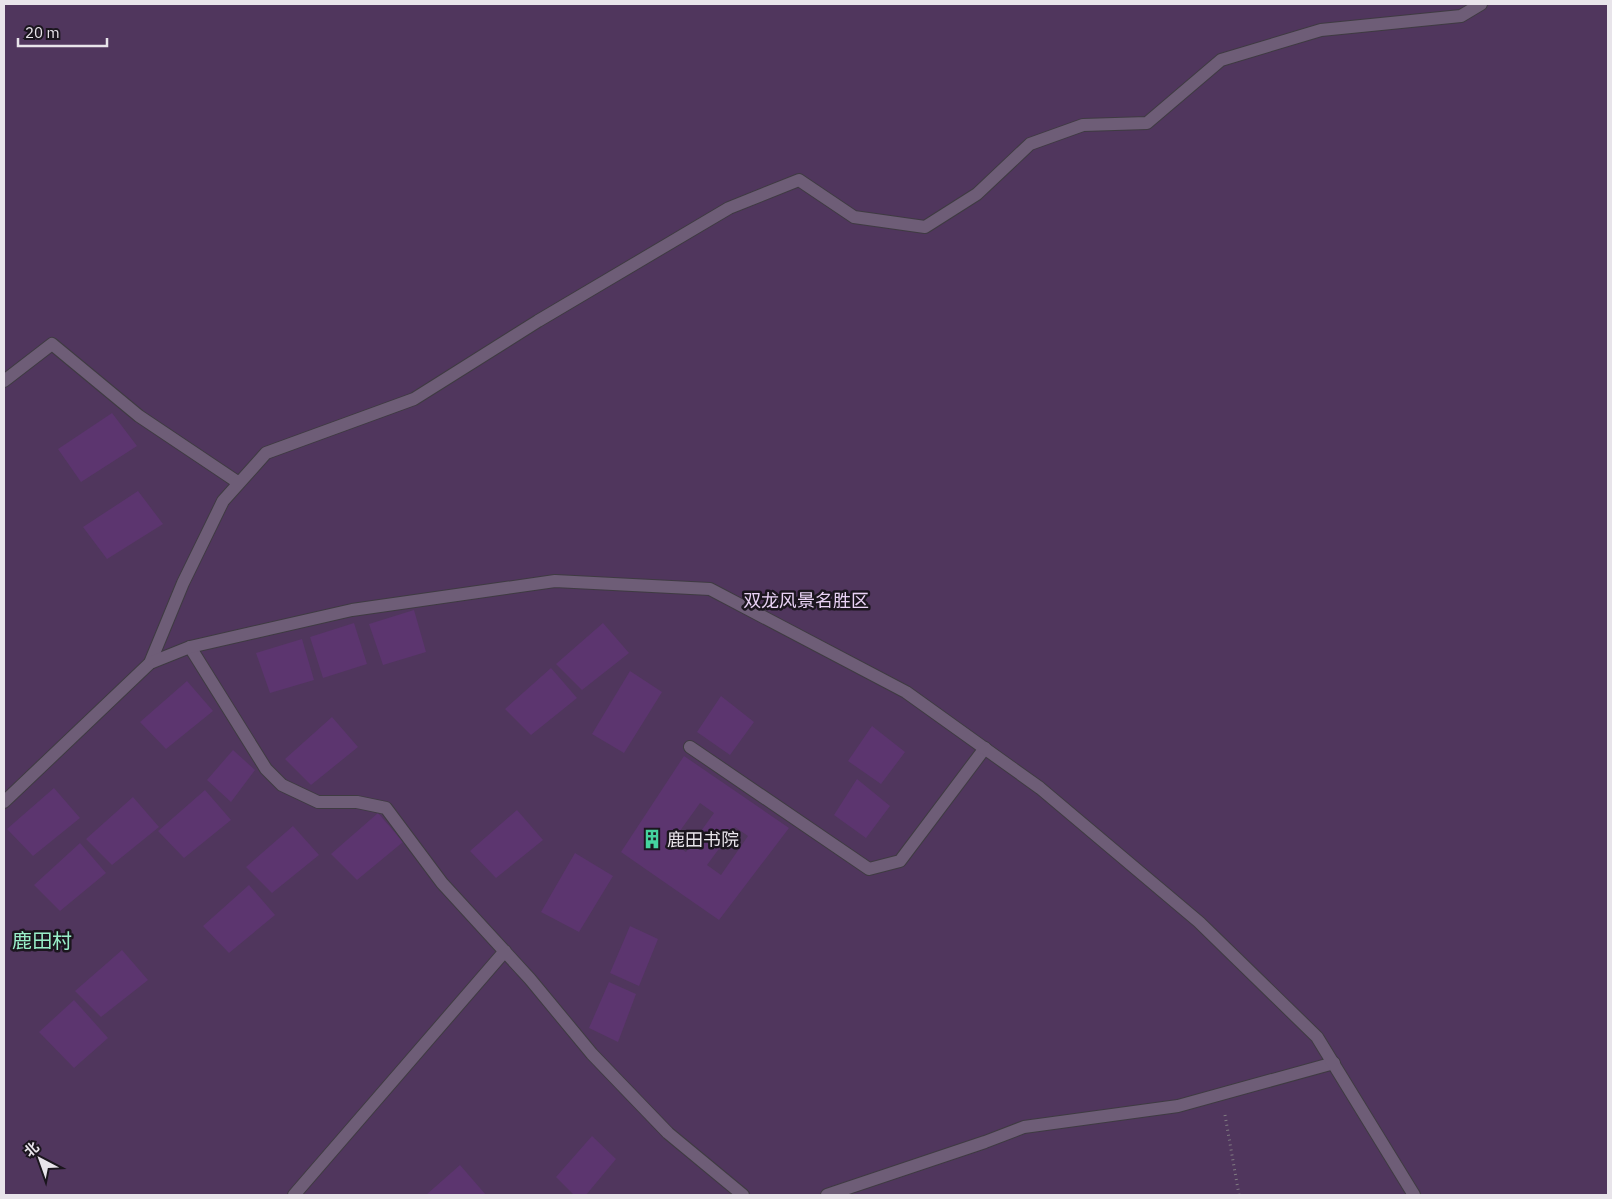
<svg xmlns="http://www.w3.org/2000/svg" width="1612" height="1199" viewBox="0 0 1612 1199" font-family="'IBM Plex Sans','Noto Sans SC',sans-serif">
<rect width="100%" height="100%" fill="#241f27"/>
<path fill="#50365d" d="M4 4H1608V1195H4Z"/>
<path fill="#5c356f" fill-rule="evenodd" d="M112 413 137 446 81 482 58 449Z
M138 491 163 524 107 559 83 527Z
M414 610 426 652 383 665 369 624Z
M354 623 367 664 323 678 310 637Z
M603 623 629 653 582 690 556 664Z
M302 639 314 680 270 693 256 653Z
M551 668 577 698 531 735 505 709Z
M630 671 662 692 624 753 592 734Z
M187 681 213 711 166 749 140 722Z
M721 696 754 722 730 755 697 732Z
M332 717 358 747 311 785 285 759Z
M872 726 905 752 881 784 848 761Z
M233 750 255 770 231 802 207 780Z
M684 756 789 828 719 920 621 852ZM700 803 714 813 686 852 672 842ZM735 827 748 836 721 875 707 865Z
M857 779 890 806 866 838 834 815Z
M54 788 80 818 33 856 7 829Z
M205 790 231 820 184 858 158 831Z
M133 797 159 827 112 865 86 839Z
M517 810 543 840 496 878 470 851Z
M378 813 403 842 357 880 331 854Z
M293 826 319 855 272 893 246 867Z
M80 843 106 873 60 911 34 885Z
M575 853 613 876 579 932 541 912Z
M249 885 275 915 229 953 203 926Z
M630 926 658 939 639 986 610 973Z
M122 950 148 980 101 1017 75 991Z
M609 982 636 994 618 1042 589 1028Z
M74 1000 108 1038 74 1068 39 1032Z
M592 1136 616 1159 586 1195H574L556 1177Z
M460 1165 486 1195H426Z"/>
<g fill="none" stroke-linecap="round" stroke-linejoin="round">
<defs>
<path id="lane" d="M4 381 52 344 139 416 239 483
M190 647 266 769 282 785 318 802H357L386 808 442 883 530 979 592 1054 668 1133 743 1195
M150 663 183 583 223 501 266 453 414 399 538 321 729 208 799 180 854 217 925 227 977 194 1030 144 1083 125 1147 123 1221 60 1321 30 1461 16 1481 4
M690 747 869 869 900 861 985 748
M294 1195 505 951
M827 1195 985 1142 1024 1127 1178 1106 1334 1063"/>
<path id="street" d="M4 802 150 663 190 647 352 610 555 581 710 589 906 692 1040 788 1199 922 1317 1037 1414 1195"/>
</defs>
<use href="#lane" stroke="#3f3b42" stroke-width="14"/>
<use href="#street" stroke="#3f3b42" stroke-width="14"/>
<path stroke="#7f7a81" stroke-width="3" stroke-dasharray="1 4" stroke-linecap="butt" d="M1225 1115 1239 1195"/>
<use href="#lane" stroke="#6e5d77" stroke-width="12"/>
<use href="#street" stroke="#6e5d77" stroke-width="12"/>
</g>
<defs>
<symbol id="building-bare" viewBox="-9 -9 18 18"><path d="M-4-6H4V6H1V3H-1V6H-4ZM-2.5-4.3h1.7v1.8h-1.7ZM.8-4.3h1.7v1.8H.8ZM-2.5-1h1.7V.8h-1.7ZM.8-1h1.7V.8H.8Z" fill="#45d49f" stroke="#1b161e" stroke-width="2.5" paint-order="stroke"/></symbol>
</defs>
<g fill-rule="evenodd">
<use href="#building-bare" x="638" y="825" width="28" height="28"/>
</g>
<g text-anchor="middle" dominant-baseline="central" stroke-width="5" stroke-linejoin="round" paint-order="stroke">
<g font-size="18" fill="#ead3f6" stroke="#1b161e">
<text x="806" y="600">双龙风景名胜区</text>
</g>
<g font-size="18" fill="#e8e4ea" stroke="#1b161e" text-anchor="start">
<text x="667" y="839">鹿田书院</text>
</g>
<g font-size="20" fill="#99efc9" stroke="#1b161e">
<text x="42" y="940">鹿田村</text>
</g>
</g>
<rect width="1612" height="1199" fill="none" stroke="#e8e4ea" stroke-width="10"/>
<g transform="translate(40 1159) rotate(319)" stroke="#1b161e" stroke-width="4" paint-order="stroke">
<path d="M0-4L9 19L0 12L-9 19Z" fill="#e8e4ea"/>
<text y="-8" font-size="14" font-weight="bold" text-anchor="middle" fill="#e8e4ea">北</text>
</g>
<path d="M18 38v8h89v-8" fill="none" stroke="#e8e4ea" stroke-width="2.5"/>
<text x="25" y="38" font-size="15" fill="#e8e4ea" stroke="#1b161e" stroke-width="4" paint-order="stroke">20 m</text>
</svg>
